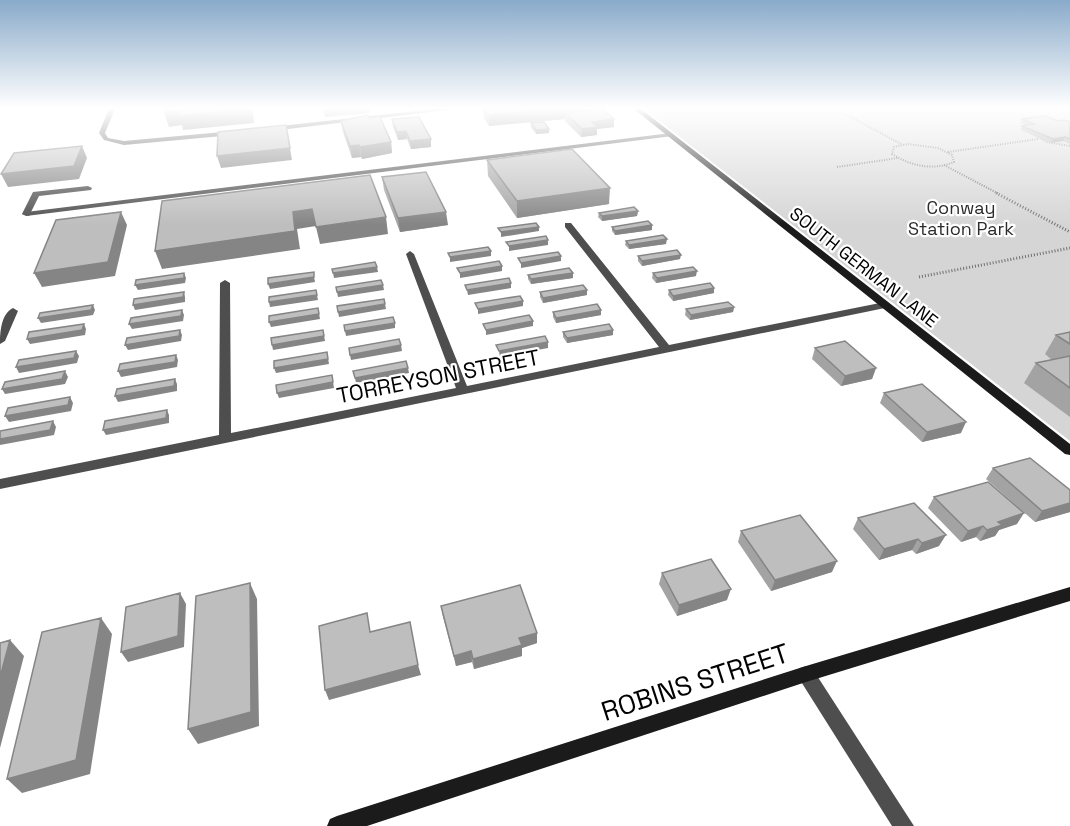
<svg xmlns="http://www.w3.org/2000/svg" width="1070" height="826" viewBox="0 0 1070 826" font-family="'Space Grotesk',sans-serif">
<rect width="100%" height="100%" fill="#fff"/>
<path fill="#d5d5d5" d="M644 109H1070V441Z"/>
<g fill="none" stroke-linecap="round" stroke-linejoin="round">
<path stroke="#707070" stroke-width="2" stroke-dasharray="1 1.5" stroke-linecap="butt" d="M836 109 901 144
M811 110 822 109
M1027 131 1047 142 1070 146
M908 144 938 148 952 155 954 162C933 171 911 166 892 154L894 147Z
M948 152 1038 139
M944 165 999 194
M837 167 898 158"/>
<path stroke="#707070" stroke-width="3" stroke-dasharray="1 2" stroke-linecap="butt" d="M996 193 1070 232
M919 277 1070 248"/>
<path fill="#4e4e4e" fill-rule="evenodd" d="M109 109H115L105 133 108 138 124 141 233 131 236 133 233 135 124 145 104 140 99 133Z
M435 109H455L271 131 268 129 271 127Z
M88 186 92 188 91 190 39 196 29 216 22 214 33 192Z"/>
<path fill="#4e4e4e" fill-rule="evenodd" d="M671 133 674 135 673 136 26 216 22 214 26 212Z
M565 223H571L669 345 885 302 890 305 885 308 0 489V479L219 435 220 283 225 280 230 283 231 433 456 388 406 254 410 251 414 254 467 386 659 347 565 227Z
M13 308 18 311 5 341 0 344C0 332 1 314 13 308Z
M806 666 812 668 914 826H892L800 680 797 674 800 668Z"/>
<path fill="#1b1b1b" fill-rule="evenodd" d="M634 109H641L1070 444V455L1065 454Z
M1070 587V601L806 682 367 826H327L330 819 337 816 806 666Z"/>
</g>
<path fill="#a3a3a3" d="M483 109H605V112L614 127 597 129V135L581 137 565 121V119L489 126 484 118Z
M369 118 391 142 392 153 362 159 361 157 352 158 343 132 341 121Z
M392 119 431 147 411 149 407 139 398 140 393 127Z
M1022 119 1070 122V144L1063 141 1051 143 1021 130 1022 126 1026 125 1020 123Z
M531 123 549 133 536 134 531 127Z
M487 160 609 204 517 218 488 176Z
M382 177 448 225 400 232 384 190Z
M638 211 637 216 602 221 598 217 599 213Z
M652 225V230L615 235 612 231V227Z
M626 241 666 244 629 249 625 245Z
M638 256 680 259 642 266 638 261Z
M573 273V278L531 284 528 279V275Z
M653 273 696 276 656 283 652 278Z
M669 290 714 293 673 301 668 295Z
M540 292 587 295 543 303 540 297Z
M734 307 733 312 690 320 685 315 686 309Z
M601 310V315L556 323 553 317V312Z
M563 332 613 335 567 343 563 337Z
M1070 332V417L1024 383 1036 363 1052 360 1045 354 1056 335Z
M815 348 876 368 872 379 841 386 812 359Z
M884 393 961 433 922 442 880 403Z
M993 468 1070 490V512L1035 522 986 479Z
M934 497 1017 524 999 530 995 536 980 541 976 537 961 542 928 508Z
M858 518 939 546 916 554 912 550 879 560 853 529Z
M741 531 832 572 771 591 738 542Z
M662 573 727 600 677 616 659 584Z
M441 606 537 643 522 648V656L474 669 472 662 456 666 443 617Z"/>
<path fill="#858585" d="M246 109H267L253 110 254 123 183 130 182 125 169 127 164 112 179 111Z
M323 109H369L370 113 325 117Z
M554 109H605L604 115 565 113V119L489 126V115Z
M614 119V127L597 129V135L581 137 582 129 592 122Z
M286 125 292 160 221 168 217 156Z
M549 129V133L536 134V130Z
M406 131 407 139 398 140 397 132Z
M1065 137 1063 141 1051 143 1053 139Z
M431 139V147L411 149 410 141Z
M391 142 392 153 362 159 360 147Z
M359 145 361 157 352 158 350 146Z
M82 146 87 158 79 179 8 187 1 174Z
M610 188 609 204 517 218V201Z
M312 209 316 226 297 229 300 249 162 269 155 251 293 212Z
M638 211 637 216 602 221V216Z
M121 212 127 225 115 276 42 287 34 273Z
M446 212 448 225 400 232 398 218Z
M386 217 388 234 320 244 316 227Z
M652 225V230L615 235V231Z
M539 227V231L501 237V232Z
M667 239 666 244 629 249V245Z
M548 240V245L509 251V246Z
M491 251V256L450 262V257Z
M681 255 680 259 642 266V261Z
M561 256V261L521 268V263Z
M502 266V271L460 278V273Z
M377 267 378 272 334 278 333 273Z
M697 271 696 276 656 283 657 278Z
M184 273 186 278 185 283 138 290 135 285Z
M573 273V278L531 284V279Z
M314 277 315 282 270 289 268 284Z
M511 283V288L468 295 467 290Z
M383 285 384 290 338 297 337 292Z
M714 288V293L673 301V296Z
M587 290V295L543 303V298Z
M184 292 185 297V302L135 310 133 305Z
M317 295 318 300 270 307 269 302Z
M523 301V306L478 314V309Z
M385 304 386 309 339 317 338 312Z
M93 305 95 310 93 315 41 323 38 318Z
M734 307 733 312 690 320 691 315Z
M318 308 320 319 271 327 269 322Z
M182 310 184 315 183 321 132 329 129 324Z
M601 310V315L556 323V318Z
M533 321V326L486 335V330Z
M395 323V328L346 336 345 331Z
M84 324 86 329 85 335 30 344 27 339Z
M180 330 182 335 181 341 128 350 125 345Z
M323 330 325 341 273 350 272 345Z
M613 330V335L567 343V338Z
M548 342V348L500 357 499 351Z
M401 345 402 351 351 360 350 355Z
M76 351 79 356 77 363 19 373 16 367Z
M327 352 329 364 276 373 274 368Z
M176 355 178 360 177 367 121 377 118 371Z
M408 368 409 373 356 383 355 378Z
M876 368 872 379 841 386 845 376Z
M65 371 68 377 65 384 5 394 2 389Z
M332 375 334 388 279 398 277 393Z
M175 379 177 384V391L118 402 115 396Z
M70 397 73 403 71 411 9 422 5 416Z
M167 410 169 415V423L106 435 103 430Z
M53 421 56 427 54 435 0 445V439Z
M966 422 961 433 922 442 927 432Z
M1070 503V512L1035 522 1042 511Z
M1024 513 1017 524 999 530 995 536 980 541 987 530 998 522Z
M983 526 976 537 961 542 968 531Z
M946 535 939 546 916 554 922 543Z
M918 539 912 550 879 560 884 549Z
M837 561 832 572 771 591 775 580Z
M250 583 257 599 259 726 198 744 188 729Z
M731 589 727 600 677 616 679 605Z
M180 593 186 604 184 647 128 662 121 652Z
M101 618 112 634 90 774 22 793 7 779Z
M537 633V643L522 648V656L474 669 473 659 519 638Z
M10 640 24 656 0 748V677Z
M471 651 472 662 456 666 454 656Z
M418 665 421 675 329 700 325 690Z"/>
<path fill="#bebebe" stroke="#858585" stroke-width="1.5" d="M165 109H246L179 116V111L164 112Z
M484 109H554L489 115Z
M602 109 614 119 592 122 598 127 582 129 565 113Z
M368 115 369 118 380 117 391 142 360 147 359 145 350 146 341 121Z
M1045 116 1058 121 1064 120 1070 122V139L1065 137 1053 139 1022 126 1034 124 1022 119Z
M419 117 431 139 410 141 406 131 397 132 392 119Z
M544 122 549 129 536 130 531 123Z
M286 125 290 148 217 156 218 132Z
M82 146 74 166 1 174 14 153Z
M572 149 610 188 517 201 487 160Z
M426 172 446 212 398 218 382 177Z
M370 175 386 217 316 227 312 209 293 212 295 231 155 251 162 201Z
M634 207 638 211 602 216 599 213Z
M121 212 108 262 34 273 56 220Z
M648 221 652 225 615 231 612 227Z
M536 223 539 227 501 232 498 228Z
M663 235 667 239 629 245 626 241Z
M546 236 548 240 509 246 506 242Z
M488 247 491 251 450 257 448 253Z
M677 250 681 255 642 261 638 256Z
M558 252 561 256 521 263 518 258Z
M499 261 502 266 460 273 457 268Z
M375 262 377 267 333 273 332 269Z
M693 267 697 271 657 278 653 273Z
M569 268 573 273 531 279 528 275Z
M314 272V277L268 284V278Z
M184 273V278L135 285 136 280Z
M509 278 511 283 467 290 465 285Z
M381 280 383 285 337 292 336 287Z
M710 283 714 288 673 296 669 290Z
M583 285 587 290 543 298 540 292Z
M316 290 317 295 269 302V297Z
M184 292 183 297 133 305 134 299Z
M520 296 523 301 478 309 475 303Z
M384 299 385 304 338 312 337 306Z
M728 302 734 307 691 315 686 309Z
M597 304 601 310 556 318 553 312Z
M93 305 91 310 38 318 40 313Z
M318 308 319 314 269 322V316Z
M182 310 181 316 129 324 131 318Z
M529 315 533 321 486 330 483 324Z
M393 317 395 323 345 331 344 325Z
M84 324 82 330 27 339 29 332Z
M609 324 613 330 567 338 563 332Z
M180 330 179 336 125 345 127 338Z
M323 330 324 336 272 345 271 338Z
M1070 332V344L1056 335Z
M545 336 548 342 499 351 496 345Z
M399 339 401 345 350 355 349 348Z
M845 341 876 368 845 376 815 348Z
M76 351 74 358 16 367 19 360Z
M327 352 328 359 274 368V361Z
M176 355 175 362 118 371 120 364Z
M1070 356V388L1036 363Z
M406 361 408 368 355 378 353 371Z
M65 371 62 379 2 389 5 382Z
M332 375 333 382 277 393 276 385Z
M175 379 174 386 115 396 117 389Z
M922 384 966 422 927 432 884 393Z
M70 397 68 405 5 416 8 408Z
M167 410 166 418 103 430 105 421Z
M53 421 50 430 0 439V431Z
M1030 458 1070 490V503L1042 511 993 468Z
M988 482 1024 513 998 522 1002 525 987 530 983 526 968 531 934 497Z
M914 503 946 535 922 543 918 539 884 549 858 518Z
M800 515 837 561 775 580 741 531Z
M711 559 731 589 679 605 662 573Z
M250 583 251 712 188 729 196 596Z
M520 585 537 633 519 638 522 645 473 659 471 651 454 656 441 606Z
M180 593 178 636 121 652 126 607Z
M367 613 370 632 410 622 418 665 325 690 319 626Z
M101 618 76 760 7 779 42 632Z
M10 640 0 677V643Z"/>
<linearGradient id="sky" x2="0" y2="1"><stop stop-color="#89aaca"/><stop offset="0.48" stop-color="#fff"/><stop offset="1" stop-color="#fff" stop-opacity="0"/></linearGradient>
<rect width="1070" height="225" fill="url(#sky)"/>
<g text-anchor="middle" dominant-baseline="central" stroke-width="4.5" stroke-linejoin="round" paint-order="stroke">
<g font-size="18" fill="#2c2c2c" stroke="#fff">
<text x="961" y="207">Conway<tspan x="961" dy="21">Station Park</tspan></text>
</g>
<g font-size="18" fill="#000" stroke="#fff">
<text transform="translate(864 267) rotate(38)">SOUTH GERMAN LANE</text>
</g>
<g font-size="22" fill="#000" stroke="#fff">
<text transform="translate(438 376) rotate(-11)">TORREYSON STREET</text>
</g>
<g font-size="27" fill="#000" stroke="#fff">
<text transform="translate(695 682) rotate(-18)">ROBINS STREET</text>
</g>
</g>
</svg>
